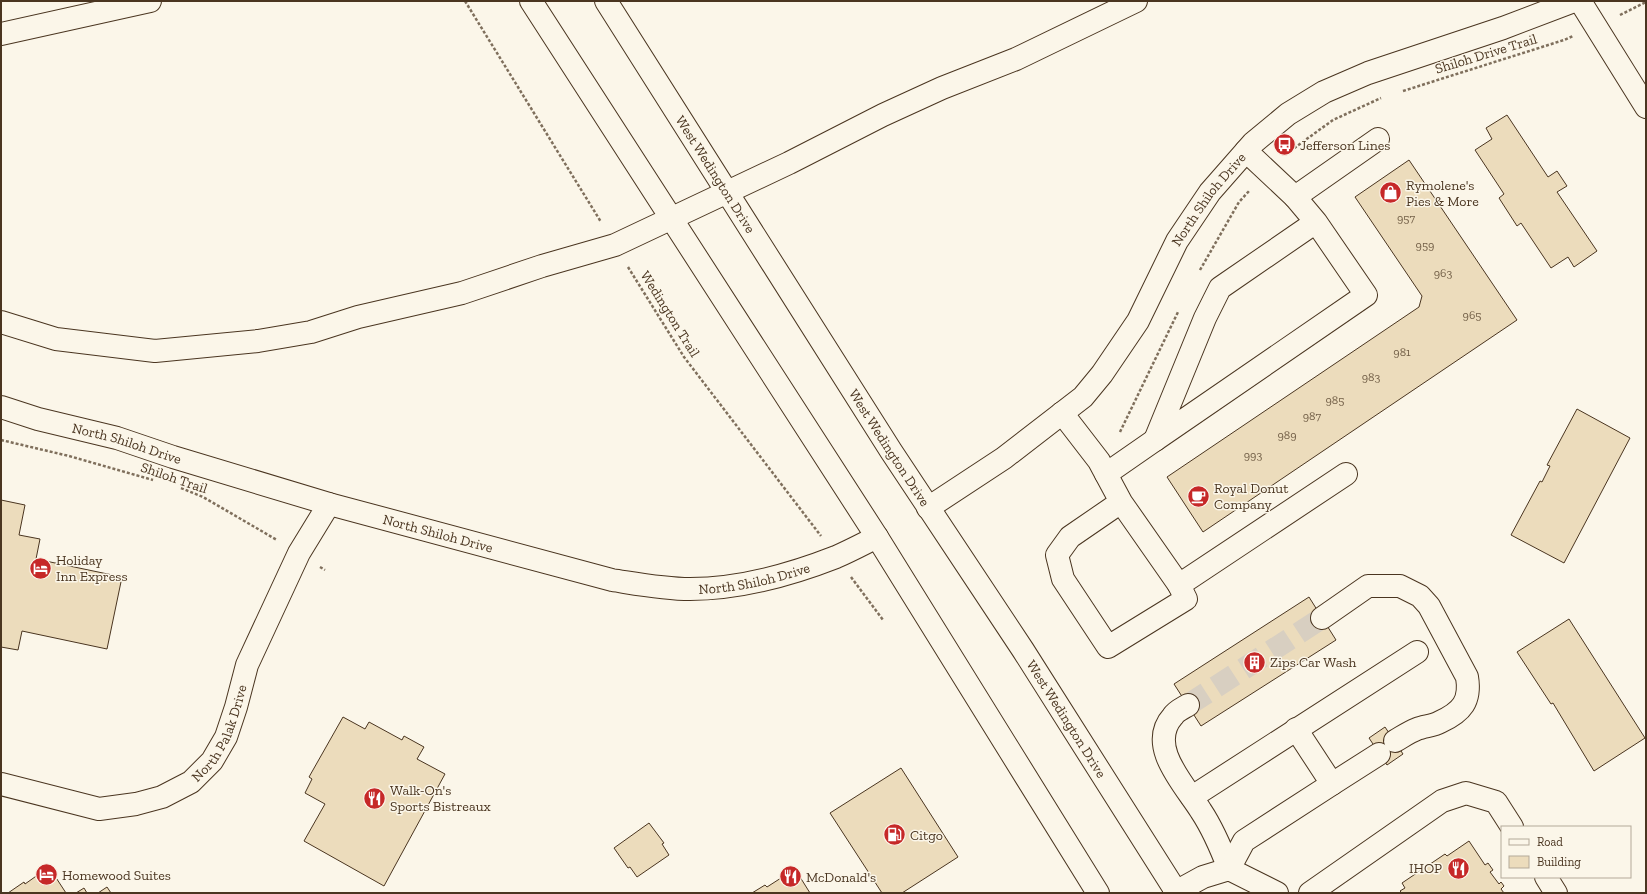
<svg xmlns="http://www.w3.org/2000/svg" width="1647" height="894" viewBox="0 0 1647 894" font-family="'Zilla Slab',serif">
<rect width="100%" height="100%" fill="#fbf6e9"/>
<path fill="#ecdcbc" stroke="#4a3520" d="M1507 115 1548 177 1557 171 1567 186 1557 192 1597 251 1574 267 1568 257 1551 268 1521 223 1517 226 1499 198 1504 194 1475 150 1492 139 1486 128Z
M1409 160 1517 320 1203 532 1167 477 1419 307 1422 296 1355 197Z
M1577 409 1630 438 1564 563 1511 535 1540 481 1542 482 1550 466 1547 465Z
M1 500 25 505 19 535 40 539 36 559 122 577 107 649 22 631 18 650 1 647Z
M1309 597 1336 640 1201 726 1174 684Z
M1569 619 1645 738 1594 771 1553 703 1551 704 1517 652Z
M343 717 365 729 369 722 402 740 404 736 424 747 417 759 445 774 384 886 304 841 325 804 305 793 312 779 309 777Z
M1385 727 1403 754 1387 765 1369 738Z
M901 768 958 857 902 893H882L830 813Z
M649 823 664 843 662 844 669 855 637 877 630 867 628 868 614 848Z
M1469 841 1485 865 1488 863 1493 870 1490 872 1499 884 1501 882 1504 886 1501 889 1504 893H1402L1400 891 1405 888 1402 883 1445 854 1447 856Z
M49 867 66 893H8L24 882 25 884Z
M795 869 810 893H752L765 885 767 887Z
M107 887 111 893H98Z
M84 888 87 893H76Z"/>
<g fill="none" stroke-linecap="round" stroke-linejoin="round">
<path stroke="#d8cfc1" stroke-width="22" stroke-dasharray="22 11" stroke-linecap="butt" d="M1188 705 1322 618"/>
<defs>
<g id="minor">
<path d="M1580 1 1646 107"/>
<path d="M1246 151 1295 197 1378 139"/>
<path d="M1295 197 1316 222 1366 295 1155 440 1205 318 1220 288 1316 222"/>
<path id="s1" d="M1 407 38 419 117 438 173 457 329 504 612 580C638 584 664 589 690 589 740 589 790 575 836 557 850 551 863 544 877 537"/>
<path d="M1062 413 1099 461 1121 502 1070 537 1057 555 1063 579 1108 647 1186 599 1179 585 1121 502"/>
<path d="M1106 474 1155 440"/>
<path id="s2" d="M928 508 1004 458 1083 397 1102 374 1138 321 1177 241 1210 192 1253 143 1288 114 1324 92 1368 73 1503 28 1574 1"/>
<path d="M1179 585 1346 474"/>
<path d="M1322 618 1368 586H1400L1420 596 1429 606 1467 677C1471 701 1462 712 1440 722 1433 726 1424 726 1417 729 1409 732 1402 737 1395 741"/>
<path d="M1188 705C1183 708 1176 711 1173 716 1146 746 1185 785 1201 811 1213 829 1221 848 1229 869"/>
<path id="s3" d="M1 784 99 809 136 804 162 797 191 782 212 761 226 737 236 707 247 665 299 553 329 504"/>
<path d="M1332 784 1379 754"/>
<path d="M1192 797 1417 652"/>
<path d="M1229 869 1244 841 1332 784 1296 729"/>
<path d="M1546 877 1556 893"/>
<path d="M1174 893 1203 877 1229 869 1277 893"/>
<path d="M1310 893 1442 801 1466 793 1496 802 1512 827"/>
</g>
<g id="major">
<path d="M531 1 877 537 1098 893"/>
<path id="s4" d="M606 1 891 451 1023 650 1177 893"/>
</g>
<path id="highway" d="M1 34 150 1
M1 322 56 339 155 351 258 341 311 332 358 317 462 293 542 266 615 245 789 163 883 115 942 88 1016 59 1136 1"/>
</defs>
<use href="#minor" stroke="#4a3520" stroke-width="24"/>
<use href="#major" stroke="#4a3520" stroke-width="24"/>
<use href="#highway" stroke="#4a3520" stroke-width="24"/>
<path stroke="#7f6f5c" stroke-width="2.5" stroke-dasharray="3 2" stroke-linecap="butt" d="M465 1 601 222
M1620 15 1646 2
M1403 91 1564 40 1573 36
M1286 154 1333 120 1381 98
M628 267 684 357 821 536
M1200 270 1239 202 1250 190
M1120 432 1178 312
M1 440 69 456 153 480
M181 488 203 497 277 540
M320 567 325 570
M851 577 883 620"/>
<use href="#minor" stroke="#fbf6e9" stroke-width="22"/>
<use href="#major" stroke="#fbf6e9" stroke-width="22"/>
<use href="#highway" stroke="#fbf6e9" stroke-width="22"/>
</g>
<defs>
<symbol id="bus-disc" viewBox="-11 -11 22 22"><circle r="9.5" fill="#c62828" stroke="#fbf6e9"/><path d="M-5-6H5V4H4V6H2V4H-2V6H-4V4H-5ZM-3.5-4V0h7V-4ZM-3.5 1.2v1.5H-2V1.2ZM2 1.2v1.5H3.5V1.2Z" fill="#fff"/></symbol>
<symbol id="shop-disc" viewBox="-11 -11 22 22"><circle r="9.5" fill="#c62828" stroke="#fbf6e9"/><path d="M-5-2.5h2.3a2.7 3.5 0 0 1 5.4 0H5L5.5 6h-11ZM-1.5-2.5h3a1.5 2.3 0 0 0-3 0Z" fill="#fff"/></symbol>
<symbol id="cafe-disc" viewBox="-11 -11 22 22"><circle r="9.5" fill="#c62828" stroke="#fbf6e9"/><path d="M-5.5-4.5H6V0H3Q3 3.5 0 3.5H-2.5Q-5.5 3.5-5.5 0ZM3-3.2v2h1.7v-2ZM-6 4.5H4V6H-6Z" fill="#fff"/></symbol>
<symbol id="hotel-disc" viewBox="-11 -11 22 22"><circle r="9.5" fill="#c62828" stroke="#fbf6e9"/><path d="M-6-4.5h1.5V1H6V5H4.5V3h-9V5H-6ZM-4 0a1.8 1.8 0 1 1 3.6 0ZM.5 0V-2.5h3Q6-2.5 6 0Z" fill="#fff"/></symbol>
<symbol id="building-disc" viewBox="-11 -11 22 22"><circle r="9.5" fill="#c62828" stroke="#fbf6e9"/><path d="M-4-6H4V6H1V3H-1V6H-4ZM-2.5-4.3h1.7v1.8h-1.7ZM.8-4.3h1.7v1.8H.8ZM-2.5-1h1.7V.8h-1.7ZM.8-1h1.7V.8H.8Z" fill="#fff"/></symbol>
<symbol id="restaurant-disc" viewBox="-11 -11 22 22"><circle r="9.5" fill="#c62828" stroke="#fbf6e9"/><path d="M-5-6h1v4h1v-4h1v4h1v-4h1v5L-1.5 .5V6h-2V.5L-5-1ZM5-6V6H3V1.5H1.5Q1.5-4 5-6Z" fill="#fff"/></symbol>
<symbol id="fuel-disc" viewBox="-11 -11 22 22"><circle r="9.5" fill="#c62828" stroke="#fbf6e9"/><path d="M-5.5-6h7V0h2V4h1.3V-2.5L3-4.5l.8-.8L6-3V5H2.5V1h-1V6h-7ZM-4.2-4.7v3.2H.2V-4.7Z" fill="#fff"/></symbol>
</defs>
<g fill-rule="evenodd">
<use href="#bus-disc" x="1272" y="132" width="25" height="25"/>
<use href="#shop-disc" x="1378" y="180" width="25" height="25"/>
<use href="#cafe-disc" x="1186" y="484" width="25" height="25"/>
<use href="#hotel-disc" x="28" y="556" width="25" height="25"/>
<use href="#building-disc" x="1242" y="650" width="25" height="25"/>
<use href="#restaurant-disc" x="362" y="786" width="25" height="25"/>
<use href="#fuel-disc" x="882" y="822" width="25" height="25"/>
<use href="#restaurant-disc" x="1446" y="856" width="25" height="25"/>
<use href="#hotel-disc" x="34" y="862" width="25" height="25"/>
<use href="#restaurant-disc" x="778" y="864" width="25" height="25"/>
</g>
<g text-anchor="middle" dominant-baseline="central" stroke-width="3" stroke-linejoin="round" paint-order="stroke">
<g font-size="12" fill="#725f47">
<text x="1406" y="218">957</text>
<text x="1425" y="245">959</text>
<text x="1443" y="273">963</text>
<text x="1472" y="315">965</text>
<text x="1402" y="352">981</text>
<text x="1371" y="377">983</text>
<text x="1335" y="400">985</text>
<text x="1312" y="416">987</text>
<text x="1287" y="435">989</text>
<text x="1253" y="455">993</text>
</g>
<g font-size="14" fill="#4a3520" stroke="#fbf6e9">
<text transform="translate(1486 54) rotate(-17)">Shiloh Drive Trail</text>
<text stroke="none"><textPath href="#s4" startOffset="205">West Wedington Drive</textPath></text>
<text stroke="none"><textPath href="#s2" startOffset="426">North Shiloh Drive</textPath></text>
<text transform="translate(670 314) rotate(58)">Wedington Trail</text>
<text stroke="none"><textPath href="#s1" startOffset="131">North Shiloh Drive</textPath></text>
<text stroke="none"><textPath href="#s4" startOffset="529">West Wedington Drive</textPath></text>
<text transform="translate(174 478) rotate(19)">Shiloh Trail</text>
<text stroke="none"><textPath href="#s1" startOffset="455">North Shiloh Drive</textPath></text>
<text stroke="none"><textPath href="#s1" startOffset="779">North Shiloh Drive</textPath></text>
<text stroke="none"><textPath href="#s4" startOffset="853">West Wedington Drive</textPath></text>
<text stroke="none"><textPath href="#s3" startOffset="256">North Palak Drive</textPath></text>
</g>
<g font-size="14" fill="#4a3520" stroke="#fbf6e9" text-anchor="start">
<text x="1300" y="145">Jefferson Lines</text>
<text x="1406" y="185">Rymolene's<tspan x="1406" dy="16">Pies &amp; More</tspan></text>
<text x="1214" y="488">Royal Donut<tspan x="1214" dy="16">Company</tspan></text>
<text x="56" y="560">Holiday<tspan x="56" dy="16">Inn Express</tspan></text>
<text x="1270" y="662">Zips Car Wash</text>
<text x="390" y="790">Walk-On's<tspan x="390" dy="16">Sports Bistreaux</tspan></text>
<text x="910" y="835">Citgo</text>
<text x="1442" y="868" text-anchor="end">IHOP</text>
<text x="62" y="875">Homewood Suites</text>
<text x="806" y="877">McDonald's</text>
</g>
</g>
<rect width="1647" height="894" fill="none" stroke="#4a3520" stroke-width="4"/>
<rect x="1501" y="826" width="130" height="52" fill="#fbf6e9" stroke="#b4a999"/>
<rect x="1509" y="839" width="20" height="6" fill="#fbf6e9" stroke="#b4a999"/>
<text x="1537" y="846" font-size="12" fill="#4a3520">Road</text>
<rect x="1509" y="856" width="20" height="12" fill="#ecdcbc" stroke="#b4a999"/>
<text x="1537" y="866" font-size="12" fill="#4a3520">Building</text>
</svg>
